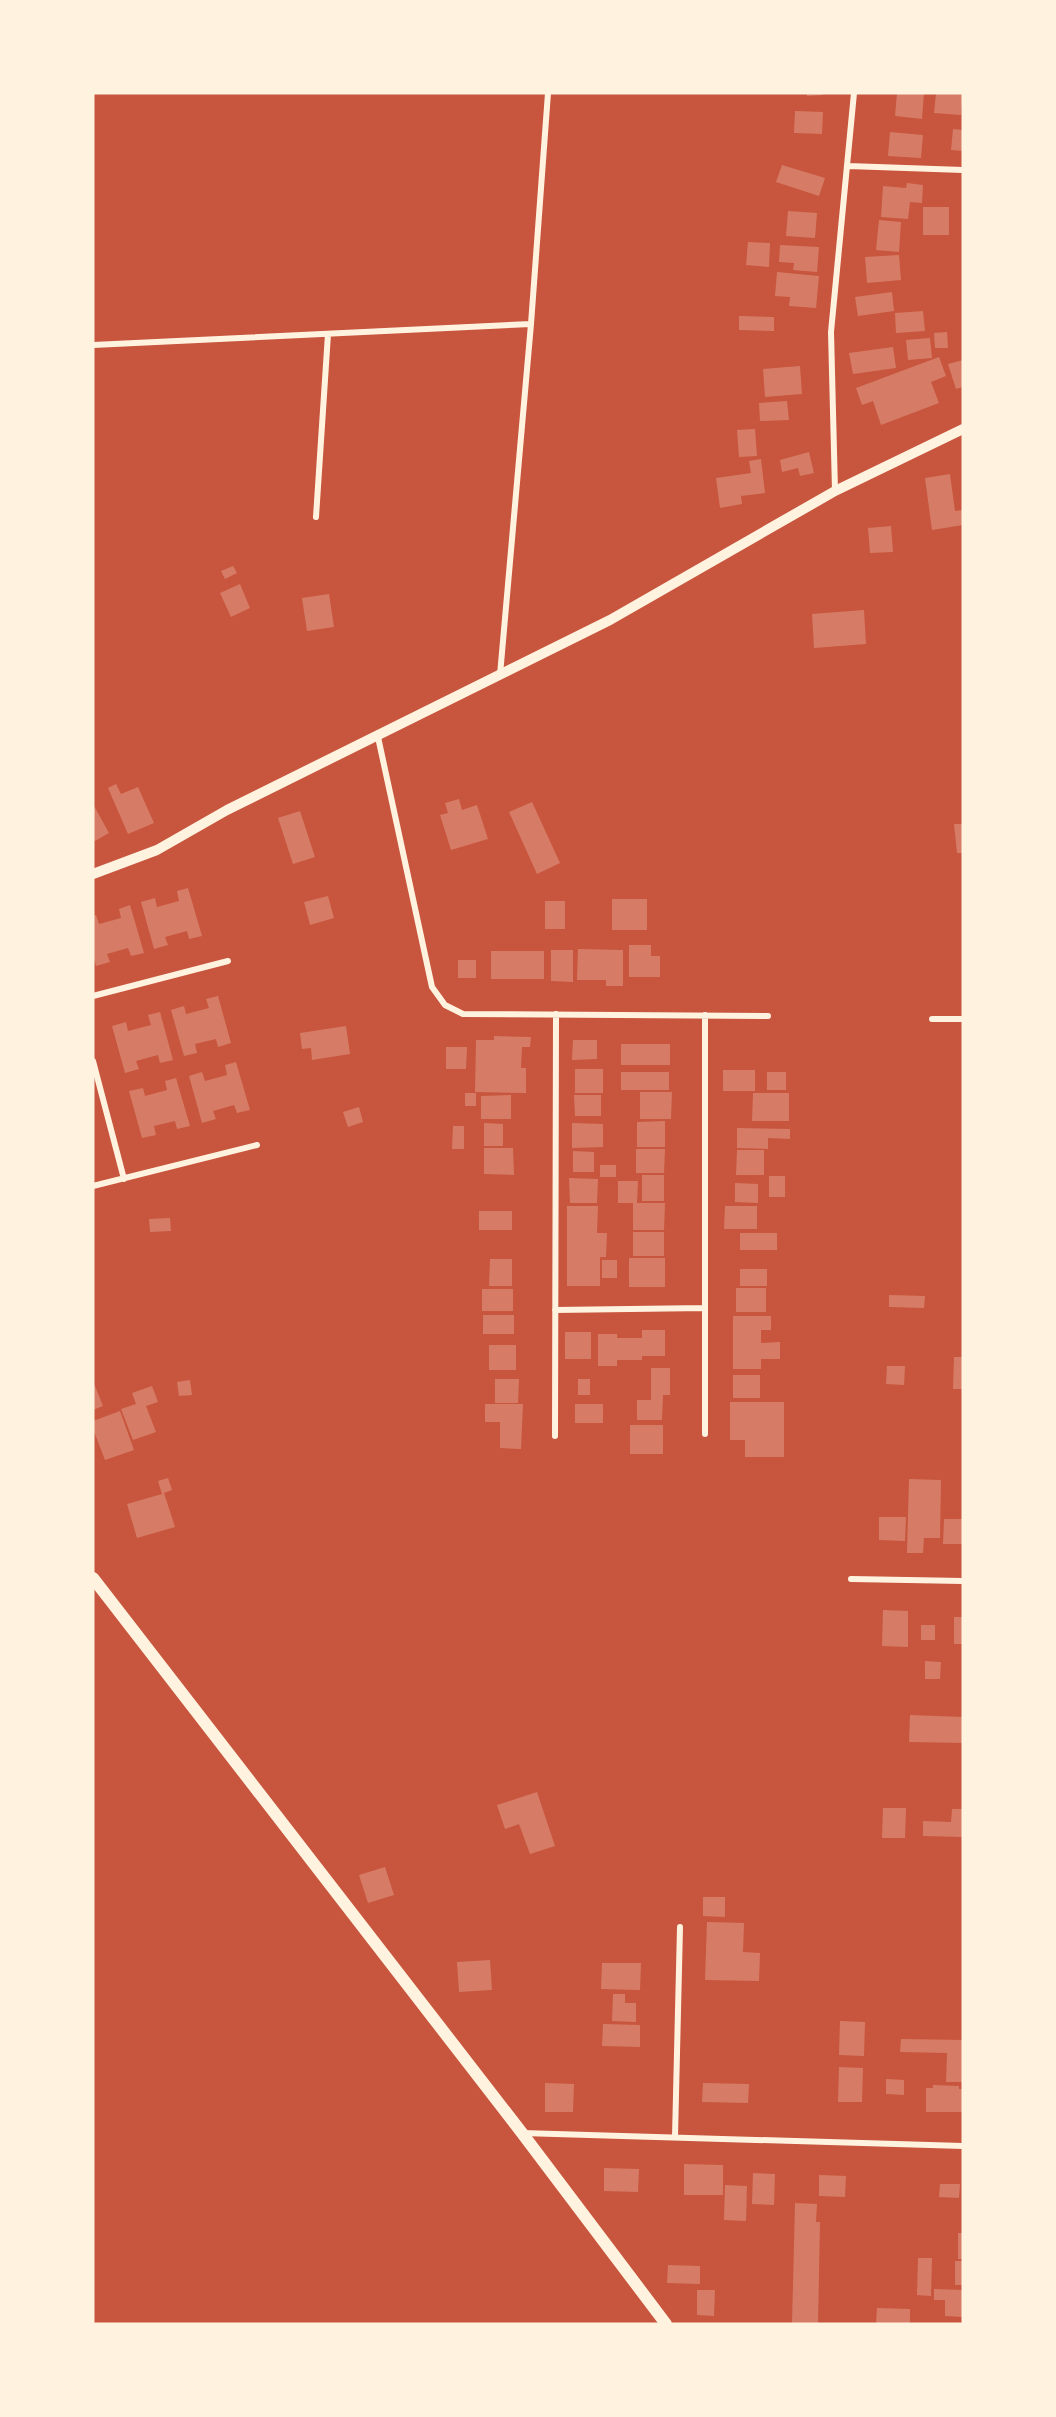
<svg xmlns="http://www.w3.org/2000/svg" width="1056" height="2417" viewBox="0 0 1056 2417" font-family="Ubuntu,sans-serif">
<rect width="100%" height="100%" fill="#c8553d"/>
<path fill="#d67c66" d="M807 93H823V95L807 96Z
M897 93H924L922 119 895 116Z
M936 93H963L961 115 934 113Z
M795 111 823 112 822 134 794 133Z
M953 129 963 130V151L951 150Z
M890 132 923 135 921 158 888 156Z
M782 165 825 178 819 196 776 182Z
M907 183 923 185 922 203 910 202 908 219 881 217 883 186 906 188Z
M923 207H949V235H923Z
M788 211 817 213 815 238 786 236Z
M879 220 901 222 899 252 876 250Z
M748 242 770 243 769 267 746 265Z
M780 245 819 247 817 272 793 270 794 263 779 262Z
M899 255 901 280 867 283 865 257Z
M777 272 819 276 816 308 789 306 790 297 775 296Z
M892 292 894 311 858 316 855 297Z
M923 311 925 331 896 333 895 313Z
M739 316 774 317V331L739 330Z
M947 332 948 348H935L934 333Z
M930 338 932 358 908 360 906 340Z
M893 347 896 368 853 374 849 353Z
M939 357 946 376 931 382 939 403 881 425 873 401 862 405 856 388Z
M963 360V387L956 389 948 364Z
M800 366 802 394 765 397 763 369Z
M787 401 789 420 760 421 759 403Z
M755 429 757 456 739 457 737 430Z
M809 452 814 473 800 476 798 468 782 472 780 460Z
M761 459 765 493 741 496 742 504 720 508 716 478 751 473 749 461Z
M950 474 955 511 963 510V525L932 530 925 478Z
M891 526 893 552 870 553 868 528Z
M233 566 237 573 225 579 221 571Z
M240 584 250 608 231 617 220 593Z
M329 594 334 627 307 631 302 598Z
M864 610 866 644 814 648 812 614Z
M116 784 121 794 138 787 154 823 128 834 108 788Z
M459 799 462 810 477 805 488 839 451 850 440 815 448 813 445 803Z
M532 802 560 863 537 874 509 812Z
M93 804 109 833 95 841 93 838Z
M300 811 315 857 293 864 278 818Z
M954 824H963V853H957Z
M188 888 202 936 189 939 187 931 165 937 168 945 154 949 141 902 155 898 157 907 179 901 177 891Z
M328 896 334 918 310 925 304 902Z
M612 899H647V930H612Z
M545 901H565V929H545Z
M130 905 144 953 131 956 128 948 107 954 110 962 96 966 93 954V916L96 915 99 924 121 918 119 909Z
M629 945H651V956H660V977H629Z
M578 949 623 950V986H606V980H577Z
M551 950H573V982L551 981Z
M491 951H544V979H491Z
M458 960H476V978H458Z
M218 996 231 1043 218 1047 216 1039 195 1044 197 1053 184 1056 171 1010 184 1006 186 1014 209 1008 206 999Z
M160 1012 173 1060 160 1063 158 1055 136 1061 139 1069 125 1073 112 1026 126 1022 128 1031 151 1025 148 1015Z
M346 1026 350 1054 312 1060 311 1048 302 1049 300 1033Z
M494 1036 531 1037 530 1047H522L521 1068H526V1093L475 1092 476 1040H494Z
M573 1040H597V1059L572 1060Z
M621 1044H670V1065H621Z
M446 1047H467L466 1069H446Z
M236 1062 250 1110 237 1113 234 1105 213 1111 216 1119 202 1123 189 1076 202 1072 205 1081 227 1075 225 1065Z
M575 1069H603V1093H575Z
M723 1070H755V1091H723Z
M621 1072H669V1090H621Z
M767 1072H786V1090H767Z
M176 1078 190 1126 177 1129 175 1121 154 1126 156 1135 142 1138 129 1091 143 1088 145 1096 167 1090 165 1081Z
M640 1092H672L671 1119H640Z
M465 1093H476V1106H465Z
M753 1093H789V1121H752Z
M511 1095V1119H481V1096Z
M574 1095H601V1116H575Z
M359 1107 363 1122 348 1127 343 1112Z
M665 1121V1147H637V1122Z
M484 1123 503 1124V1146H484Z
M572 1123 603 1124V1147L572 1148Z
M453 1126H464V1149H452Z
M737 1128 790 1129V1139L768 1138V1149L737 1148Z
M484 1148H513L514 1175 484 1174Z
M636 1149H665L664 1173H636Z
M737 1150H764V1175H736Z
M573 1151 594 1152V1172H573Z
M600 1165H616V1177H600Z
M642 1175H664V1201H642Z
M769 1176H785V1197H769Z
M569 1178 598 1179 597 1203H570Z
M618 1181H638L637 1203H665L664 1230H633V1203H618Z
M735 1183 758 1184V1203L735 1202Z
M567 1206H598L597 1233H607L606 1257H600V1286H567Z
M725 1206H757V1229H724Z
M479 1211H512V1230H479Z
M170 1218 171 1231 150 1232 149 1219Z
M633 1232H664V1256H633Z
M740 1233H777V1250H740Z
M629 1258H665V1287H629Z
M490 1259H512V1286H489Z
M602 1260H617V1278H602Z
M740 1269H767V1286H740Z
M736 1288H766V1312H736Z
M482 1289H513V1311H482Z
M889 1295 925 1296 924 1308 889 1307Z
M483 1315H514V1334H483Z
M733 1316H771V1330H761V1343L780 1342V1359H761V1369H733Z
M642 1330H665V1356H642V1360H617V1366H598V1334H617V1338H642Z
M565 1332H591V1359H565Z
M489 1345H516V1370H489Z
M954 1357H963V1389H953Z
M887 1366H905L904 1385 886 1384Z
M651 1368H670V1395H663L662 1420H637V1400H651Z
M733 1375H760V1398H733Z
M495 1379H519L518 1403H495Z
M578 1379H590V1395H578Z
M190 1380 192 1395 179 1396 177 1382Z
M93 1381 103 1406 93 1410Z
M152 1386 158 1402 146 1406 156 1432 133 1440 121 1409 136 1404 132 1393Z
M730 1402H784V1457H745V1440H730Z
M485 1404H523L521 1449 500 1448V1422H485Z
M575 1404H603V1423H575Z
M120 1411 134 1450 105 1460 93 1429V1421Z
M630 1425H663V1454H630Z
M168 1478 172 1490 164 1493 175 1527 137 1538 127 1504 162 1494 158 1481Z
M909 1479 941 1480 940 1538H924L923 1553H907Z
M879 1517H906L905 1541 879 1540Z
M944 1519H963V1544H943Z
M883 1610 908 1611V1647L882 1646Z
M954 1617H963V1644H954Z
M921 1625H935V1640H921Z
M925 1661 941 1662 940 1679H925Z
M910 1715 963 1717V1743L909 1742Z
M537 1792 555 1846 530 1854 519 1824 505 1829 497 1805Z
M883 1808H906L905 1838H882Z
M952 1809H963V1837L923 1836V1821L951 1822Z
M385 1867 394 1895 368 1903 359 1875Z
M703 1897H725V1917L703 1916Z
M707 1922 744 1923 743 1952 760 1953 759 1981 705 1980Z
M490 1960 492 1990 459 1992 457 1962Z
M602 1963H641L640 1990 601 1989Z
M613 1994H625V2003H636V2022L612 2021Z
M840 2021 865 2022 864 2056 839 2055Z
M603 2024 640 2025V2047L602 2046Z
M901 2039 963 2040V2082H946L947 2053 900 2052Z
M839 2067 863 2068 862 2102H838Z
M886 2079 904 2080V2095L886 2094Z
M545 2083 574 2084 573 2112H545Z
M703 2083 749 2084 748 2103 702 2102Z
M933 2085 959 2086V2089H963V2112H926V2088H933Z
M684 2164 723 2165V2195H684Z
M604 2168 639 2169 638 2192 604 2191Z
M753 2173 775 2174 774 2205 752 2204Z
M819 2175 846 2176 845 2197 819 2196Z
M940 2184H960L959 2198 939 2197Z
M725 2185 747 2186 746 2221 724 2220Z
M795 2203 817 2204 816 2222H820L818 2324H792Z
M958 2233H963V2259H958Z
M918 2258H932L931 2296 917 2295Z
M955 2261H963V2285H955Z
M668 2265 700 2266V2284L667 2283Z
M934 2289 963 2290V2317L945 2316V2300H934Z
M697 2290H715L714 2316 697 2315Z
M877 2308 910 2309V2324H876Z"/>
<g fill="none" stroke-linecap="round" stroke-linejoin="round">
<path stroke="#fff3e0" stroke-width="6" d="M848 166 963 170
M93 345 531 324
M835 491 831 332 854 93
M316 517 328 334
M500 675 531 324 548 93
M378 737 432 987 445 1005 463 1014 768 1016
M93 996 228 961
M932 1019H963
M93 1061 124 1179
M93 1186 257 1145
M555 1310 705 1308
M705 1434V1015
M555 1436 556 1014
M851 1579 963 1581
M522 2133 963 2146
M675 2137 680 1927"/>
<path stroke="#fff3e0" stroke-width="10" d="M93 874 157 850 227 810 610 620 835 491 963 429"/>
<path stroke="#fff3e0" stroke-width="12" d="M93 1578 522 2133 666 2324"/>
</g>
<rect width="1056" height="2417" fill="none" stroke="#fff3e0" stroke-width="189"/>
</svg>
